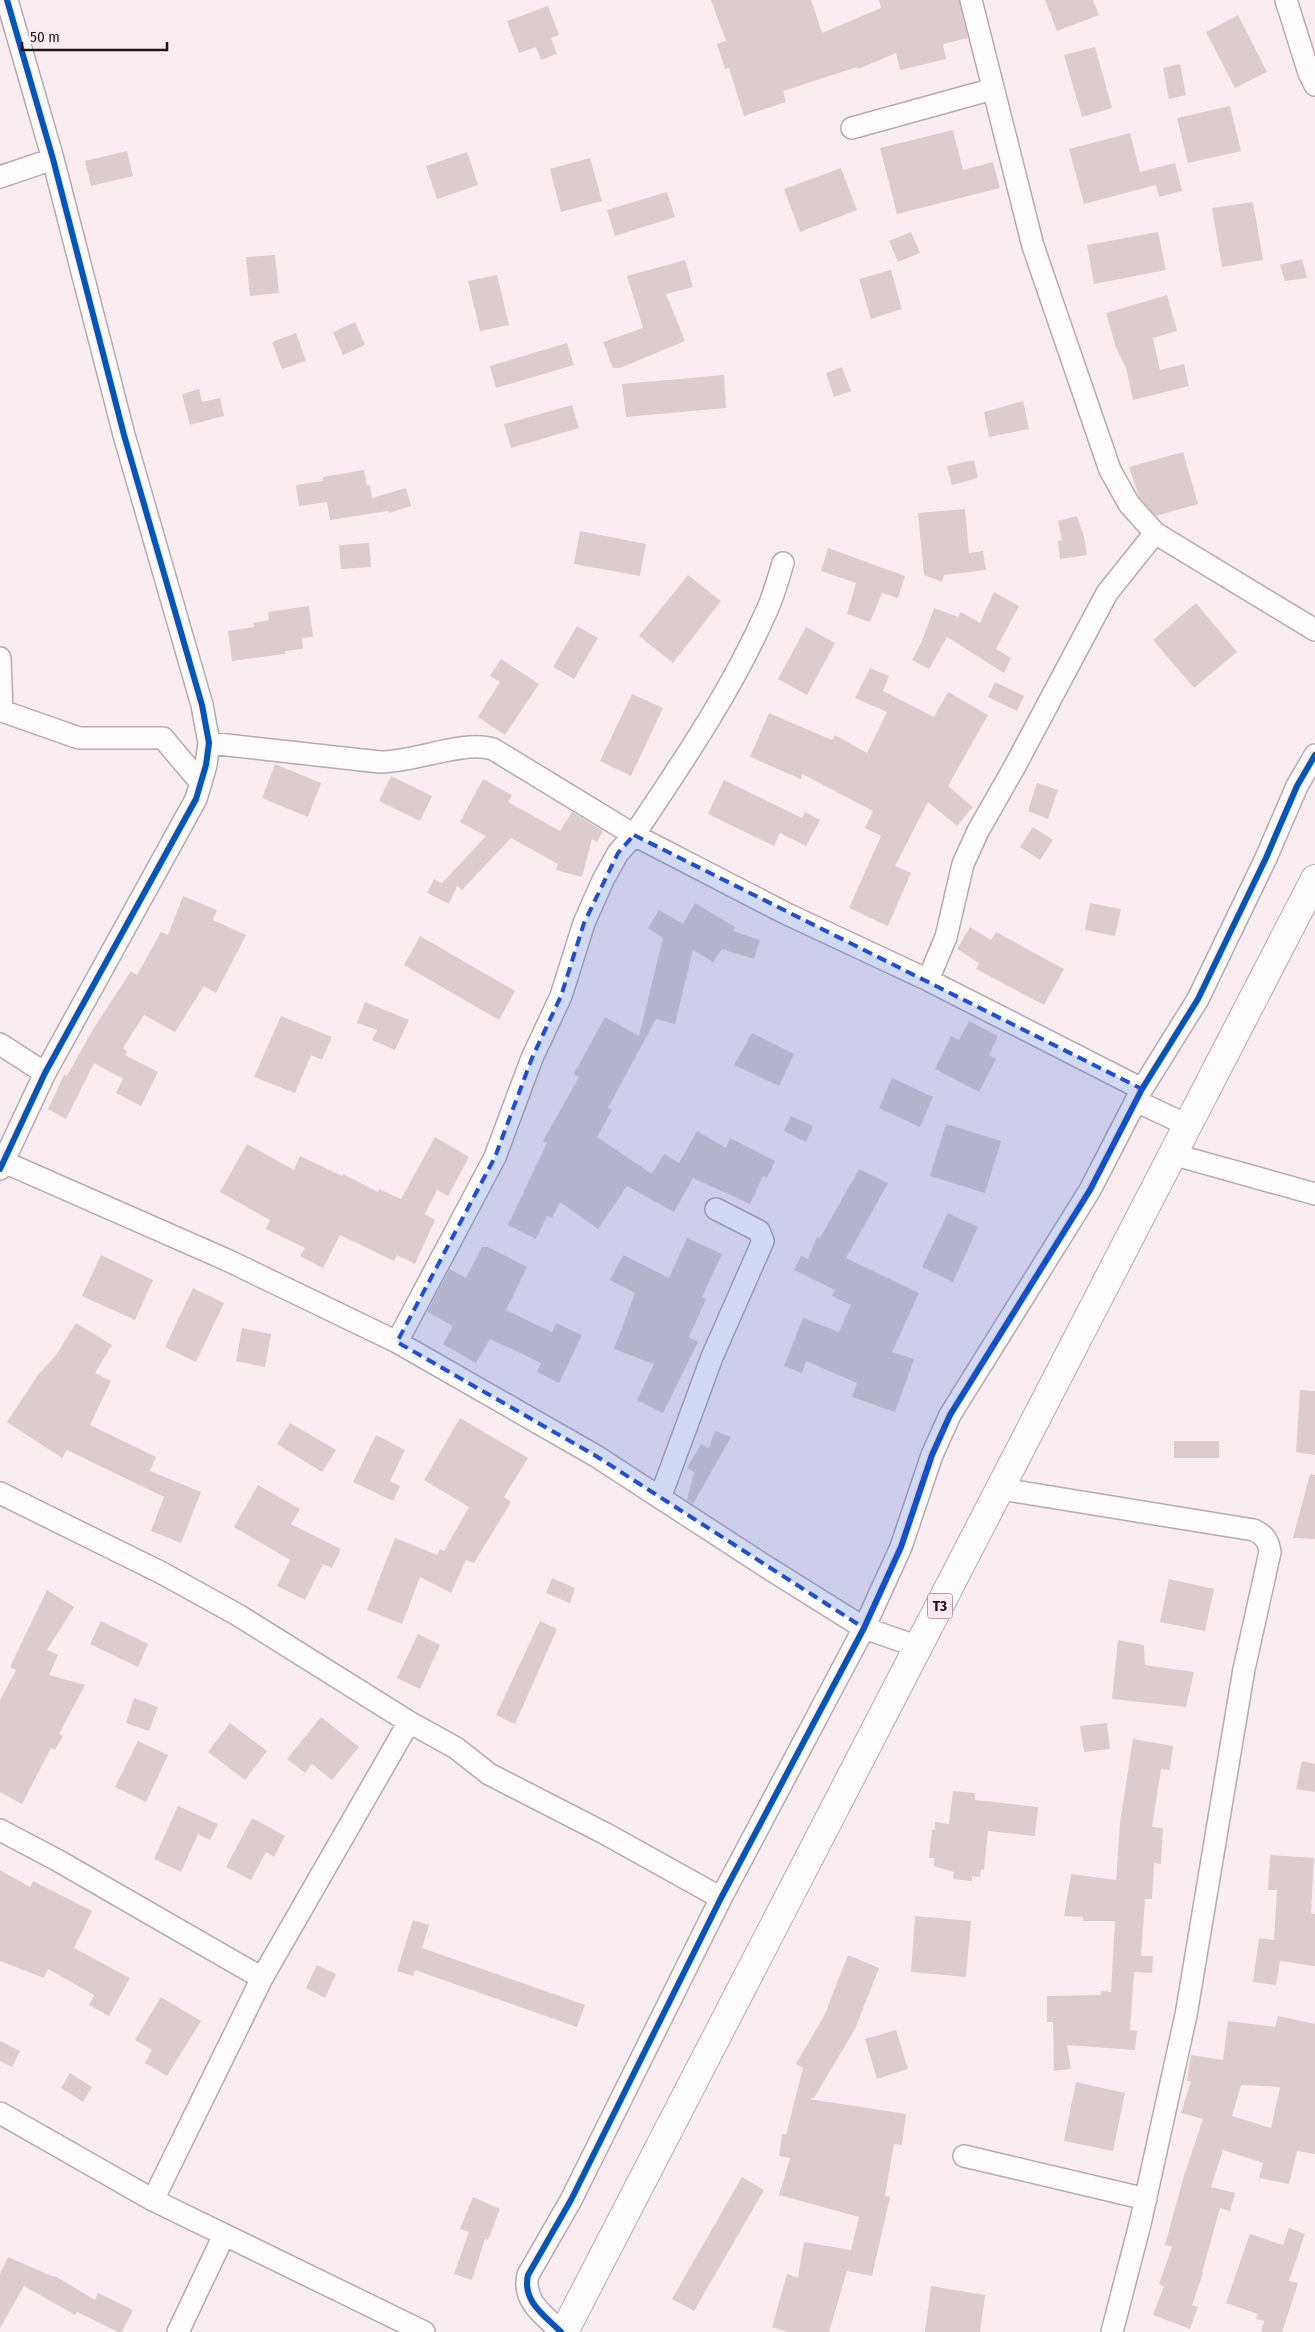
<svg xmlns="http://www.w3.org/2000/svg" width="1315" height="2332" viewBox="0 0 1315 2332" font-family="'Fira Sans Condensed',sans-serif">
<rect width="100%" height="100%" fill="#faedf2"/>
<path fill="#ddcccd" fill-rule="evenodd" d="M711 0H811L822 33 881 8 879 0H959L968 38 943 44 946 59 900 70 896 53 858 69 857 67 783 91 786 102 744 116 729 68 725 69 717 44 726 41Z
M1045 0H1093L1099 15 1057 31Z
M548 6 559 35 551 38 557 54 541 60 536 47 519 53 507 21Z
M1238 15 1267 72 1235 88 1206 32Z
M1095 47 1112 108 1082 117 1064 55Z
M1180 64 1186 95 1169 99 1163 68Z
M1230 106 1241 151 1188 163 1177 118Z
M953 130 963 170 993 162 1000 188 897 214 880 148Z
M1130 133 1140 172 1175 163 1182 191 1159 197 1156 185 1084 204 1069 149Z
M127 151 133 176 91 186 85 161Z
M467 152 478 185 437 199 426 166Z
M590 158 602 201 561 212 550 169Z
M841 168 857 210 800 232 784 189Z
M667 192 675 217 615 236 607 210Z
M1253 202 1263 260 1222 267 1212 208Z
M911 232 920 253 898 262 889 241Z
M1158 232 1166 270 1094 284 1087 245Z
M275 255 279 293 250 296 246 257Z
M1302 259 1307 278 1285 281 1280 265Z
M685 260 693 287 666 294 685 341 620 368H613L603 342 643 328 627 276Z
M891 270 902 309 871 319 859 279Z
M497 275 509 325 480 331 468 281Z
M1167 295 1177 331 1153 338 1160 370 1184 364 1189 386 1133 400 1126 368 1116 348 1106 313Z
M355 322 365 345 343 355 333 332Z
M296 333 306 361 282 369 272 342Z
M567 343 574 365 496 388 490 366Z
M842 367 851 391 834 397 826 373Z
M724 375 726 408 626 417 622 384Z
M199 389 202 402 220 398 224 416 190 425 182 394Z
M1023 401 1029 429 989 437 984 412Z
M572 405 579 428 511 448 504 424Z
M1183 452 1198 504 1156 516 1139 497 1129 467Z
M974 460 978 478 952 485 947 466Z
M364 470 367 486 370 485 372 498 406 488 411 506 389 513 388 511 330 520 327 502 299 506 296 485 323 481V477Z
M965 509 969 553 983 551 986 570 944 575 942 582 924 575 918 513Z
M1077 516 1084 537 1087 555 1060 559 1058 541 1062 540 1058 521Z
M580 531 646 544 640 576 574 564Z
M369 543 371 567 341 569 339 545Z
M828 548 905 576 898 598 882 593 870 622 847 614 856 583 821 571Z
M688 575 721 601 673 663 639 636Z
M994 592 1019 606 996 649 1011 658 1004 673 947 637 929 669 912 660 922 641 934 608 958 617 961 612 980 623Z
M1196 603 1237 652 1194 688 1153 640Z
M309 606 313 637 302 638 303 649 285 651V654L232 661 228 631 254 627 253 623 269 620 268 612Z
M577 626 598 638 574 679 553 667Z
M806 627 835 643 807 695 778 679Z
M501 659 539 684 505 735 478 717 500 682 490 676Z
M870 668 889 676 883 691 934 717 948 692 988 715 948 786 973 807 957 826 928 802 895 866 911 873 888 926 849 908 881 836 865 828 873 811 802 774 801 779 750 757 769 713 832 740 835 735 867 753 887 712 855 698Z
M995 682 1024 696 1017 711 988 697Z
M632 694 663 708 631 776 600 761Z
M275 764 321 783 308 817 262 798Z
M391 776 432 796 420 821 379 801Z
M483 779 512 795 508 802 560 831 572 812 603 831 597 842 592 839 582 877 556 870 558 864 511 838 462 890 457 886 449 904 427 893 434 879 442 883 486 836 460 822Z
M724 780 802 818 805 812 820 820 806 846 780 833 774 846 708 814Z
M1037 783 1058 790 1048 819 1028 811Z
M1033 827 1053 840 1040 860 1020 847Z
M183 896 217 910 213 920 246 935 216 993 204 986 175 1032 144 1015 123 1048 127 1051 125 1055 158 1072 141 1106 116 1093 123 1079 94 1063 66 1119 48 1109 64 1075 67 1076 92 1031 131 971 137 975 161 932 168 935Z
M695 903 735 927 733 931 760 940 754 959 722 949 713 962 693 950 675 1024 656 1019 608 1108 612 1110 597 1137 652 1174 664 1154 679 1163 697 1131 726 1148 730 1138 775 1161 767 1178 763 1176 750 1204 693 1178 674 1212 627 1186 598 1229 560 1202 552 1218 547 1216 536 1239 508 1225 547 1143 543 1141 579 1077 574 1074 605 1017 639 1036 663 938 648 928 659 910 683 924Z
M1090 903 1121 909 1115 936 1085 930Z
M970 927 991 940 996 932 1064 969 1044 1005 976 969 979 963 957 949Z
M420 936 515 991 499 1020 404 965Z
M365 1002 409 1020 395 1050 372 1040 377 1030 357 1023Z
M281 1016 332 1037 322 1060 311 1055 295 1093 254 1077Z
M969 1021 998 1036 989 1055 996 1059 979 1092 935 1069 951 1036 959 1040Z
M752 1033 794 1054 779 1086 734 1065Z
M892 1078 933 1097 920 1127 879 1108Z
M791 1116 813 1126 806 1142 784 1131Z
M946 1124 1001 1141 985 1193 930 1176Z
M435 1137 469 1157 448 1196 437 1190 425 1214 435 1220 415 1264 397 1255 394 1261 340 1235 323 1268 300 1256 305 1248 266 1229 270 1220 220 1192 247 1144 294 1170 300 1156 342 1176 343 1174 378 1192 379 1189 401 1199Z
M859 1169 888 1183 846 1258 919 1293 892 1352 914 1359 895 1412 852 1397 857 1383 806 1361 802 1373 784 1366 803 1318 839 1332 851 1305 832 1296 835 1290 794 1270 801 1256 808 1259 817 1237 820 1238Z
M948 1213 978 1227 953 1282 922 1267Z
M687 1238 722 1254 702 1297 706 1299 689 1337 698 1342 663 1413 637 1400 654 1364 614 1349 635 1293 610 1280 623 1255 669 1278Z
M482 1247H488L527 1267 506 1310 552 1332 556 1323 582 1335 559 1383 537 1372 541 1363 490 1339 476 1363 443 1344 453 1326 427 1312 450 1269 466 1278Z
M101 1255 153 1280 135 1320 82 1296Z
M193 1288 224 1303 196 1362 165 1347Z
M76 1323 112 1345 95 1373 111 1381 90 1425 156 1457 150 1471 201 1492 181 1543 151 1531 164 1497 67 1450 62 1458 7 1422 38 1375 56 1355Z
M242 1328 271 1334 265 1367 236 1361Z
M1300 1390 1315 1391V1455L1296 1452Z
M460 1418 528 1458 504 1497 511 1502 474 1563 466 1560 451 1593 420 1577 402 1624 367 1610 395 1538 437 1555 440 1549 444 1551 469 1507 424 1480Z
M290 1423 336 1450 322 1472 277 1444Z
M715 1431 731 1437 693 1504 687 1500 694 1472 687 1468 701 1444 709 1448Z
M376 1435 405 1450 390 1481 400 1486 393 1501 353 1482Z
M1174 1441H1219V1458H1174Z
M1310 1474 1315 1475V1539L1293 1538Z
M258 1485 300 1509 291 1524 341 1549 332 1568 323 1564 305 1600 277 1586 290 1560 234 1527Z
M552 1578 575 1588 570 1603 546 1593Z
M1169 1579 1214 1589 1205 1631 1160 1622Z
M47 1590 74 1607 47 1650 58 1655 49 1675 85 1685 59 1734 63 1736 55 1750 51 1748 22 1804 0 1792V1700L16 1670 10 1667Z
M101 1621 148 1644 138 1667 90 1644Z
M540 1621 557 1629 515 1724 496 1715Z
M418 1634 440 1645 420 1689 397 1678Z
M1118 1640 1144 1645 1145 1665 1194 1672 1186 1707 1112 1699Z
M134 1698 158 1707 149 1731 126 1723Z
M321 1717 359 1747 332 1780 312 1764 305 1773 287 1759Z
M230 1723 267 1751 245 1780 208 1752Z
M1107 1723 1110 1749 1084 1752 1080 1726Z
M1133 1739 1173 1746 1170 1770 1161 1769 1152 1827 1163 1828 1161 1864 1154 1863 1152 1899H1145L1141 1956H1153L1152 1973 1134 1972 1130 2030 1137 2031 1135 2050 1067 2045 1071 2069 1054 2071 1053 2022H1047V1996L1101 1995V1991L1111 1992 1115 1921H1083V1917L1064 1916 1071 1874 1116 1880 1120 1823Z
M138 1741 168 1755 146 1802 115 1787Z
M1302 1761 1315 1764V1792L1296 1789Z
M953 1791 975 1793V1800L1038 1807 1035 1836 988 1831 984 1870 981 1869 980 1877 972 1876V1881L953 1879 954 1872 934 1866V1858H929L932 1830H935V1822L949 1824Z
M178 1806 218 1824 210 1840 198 1834 181 1872 154 1859Z
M252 1818 285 1836 274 1857 266 1852 251 1880 226 1867Z
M1270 1855 1314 1858 1311 1913 1315 1914V1966L1280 1961 1276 1985 1253 1982 1259 1938 1274 1940 1277 1890H1268Z
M0 1870 30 1887 33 1881 92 1911 74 1948 130 1978 109 2016 89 2005 94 1995 48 1969 44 1978 0 1961Z
M915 1916 971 1921 966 1977 911 1972Z
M413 1920 429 1925 422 1948 585 2005 577 2027 415 1970 413 1976 397 1971Z
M848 1955 879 1968 855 2029 814 2098 809 2099 906 2114 902 2145 894 2144 885 2196 890 2197 872 2276 847 2271 829 2332H788L772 2327 787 2274 798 2278 804 2242 851 2250 859 2217 779 2195 790 2158 779 2156 782 2134 786 2135 803 2068 796 2064 824 2016Z
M317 1965 336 1974 325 1998 306 1988Z
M161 1997 201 2021 167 2076 145 2063 152 2050 135 2040Z
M1278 2016 1315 2024V2154L1297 2151 1289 2184 1259 2178 1263 2163 1223 2150 1211 2187 1235 2193 1230 2211 1220 2208 1202 2273H1203L1192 2305 1198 2307 1190 2329 1153 2315 1164 2286 1159 2284 1172 2247 1165 2245 1183 2179 1203 2119 1181 2113 1191 2081H1187L1191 2055 1223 2060 1228 2021 1275 2027ZM1241 2085 1280 2087 1271 2128 1232 2116Z
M896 2030 908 2069 877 2079 865 2039Z
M0 2041 20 2051 12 2067 0 2061Z
M70 2073 92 2087 83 2102 61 2088Z
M1076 2082 1125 2093 1113 2151 1064 2141Z
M742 2177 764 2190 694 2311 672 2299Z
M473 2197 500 2209 488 2240 485 2239 472 2280 454 2274 469 2232 460 2229Z
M1289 2228 1305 2234 1289 2281 1298 2283 1282 2332H1261L1264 2321 1256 2319 1258 2314 1226 2303 1250 2234 1283 2245Z
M8 2257 54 2277 55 2276 95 2300 98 2293 133 2310 122 2332H118L77 2312 75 2315 24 2286 0 2328V2274Z
M931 2286 985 2295 980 2332H925Z"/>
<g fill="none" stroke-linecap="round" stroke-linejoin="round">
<defs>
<path id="minor" d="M971 0 1033 246 1110 470 1129 504 1155 533 1315 630
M1286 0 1309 73 1315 85
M852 128 993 89
M0 177 53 159
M783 563C778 579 774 595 767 610 732 690 682 763 634 835L785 913 928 980 1142 1089
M0 658 2 711 79 738H163L201 783
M209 743 380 762C416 762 462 740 493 749L634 835 618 853 603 880 584 923 561 996 532 1058 495 1157 397 1342
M928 980 946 937 963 864 978 831 1015 766 1107 593 1155 533
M0 1044 45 1073
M1136 1101 1187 1125
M1172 1154 1315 1194
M4 1162 227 1260 397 1342 596 1456 762 1564 864 1628 919 1647
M0 1169 45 1073 196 799 206 765 209 743 202 705 124 435 53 159 7 0
M1001 1489 1254 1530C1265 1536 1268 1540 1270 1552L1244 1669 1186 2015 1140 2224 1112 2332
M0 1493 162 1573 238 1615 409 1722 456 1748 489 1774 606 1834 721 1898
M660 1498 712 1357 763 1241 759 1231 716 1209
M0 1830 57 1860 262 1978
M0 2113 153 2200 424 2332
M964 2156 1146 2199
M153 2200 262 1978 409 1722
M178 2332 224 2235
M561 2332C544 2315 522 2301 528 2275L571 2200 721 1898 864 1628 901 1547 932 1455 950 1415 1090 1190 1142 1089 1198 999 1266 858 1297 786 1315 755"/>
<path id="highway" d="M564 2332 1315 879"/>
</defs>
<use href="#minor" stroke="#b6aaaf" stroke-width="24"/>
<use href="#highway" stroke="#b6aaaf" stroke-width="30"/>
<use href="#minor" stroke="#fefcfd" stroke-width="21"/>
<use href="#highway" stroke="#fefcfd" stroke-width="28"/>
<defs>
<path id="cycleway" d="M0 1169 45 1073 196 799 206 765 209 743 202 705 124 435 53 159 7 0
M561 2332C544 2315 522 2301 528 2275L571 2200 721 1898 864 1628 901 1547 932 1455 950 1415 1090 1190 1142 1089 1198 999 1266 858 1297 786 1315 755"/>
</defs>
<use href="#cycleway" stroke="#ffe8f1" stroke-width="9"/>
<use href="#cycleway" stroke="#0057b8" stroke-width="6"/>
</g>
<path fill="#1d4ed8" fill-opacity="0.2" stroke="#1d4ed8" stroke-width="4" stroke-dasharray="10 6" stroke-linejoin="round" d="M634 835 1142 1089 1090 1190 950 1415 932 1455 901 1547 864 1628 596 1456 397 1342 495 1157 532 1058 561 996 584 923 618 853Z"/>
<g text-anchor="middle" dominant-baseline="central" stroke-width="4" stroke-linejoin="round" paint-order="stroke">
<rect fill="#ffe8f1" stroke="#63545a" stroke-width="1" x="927.5" y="1593.5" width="25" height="25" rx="4"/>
<g font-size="15" font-weight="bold" fill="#201419">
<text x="940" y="1606">T3</text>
</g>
</g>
<path d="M22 42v8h145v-8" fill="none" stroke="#201419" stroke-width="2.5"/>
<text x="30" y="42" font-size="15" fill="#201419" stroke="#ffe8f1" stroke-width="4" paint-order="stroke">50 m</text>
</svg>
